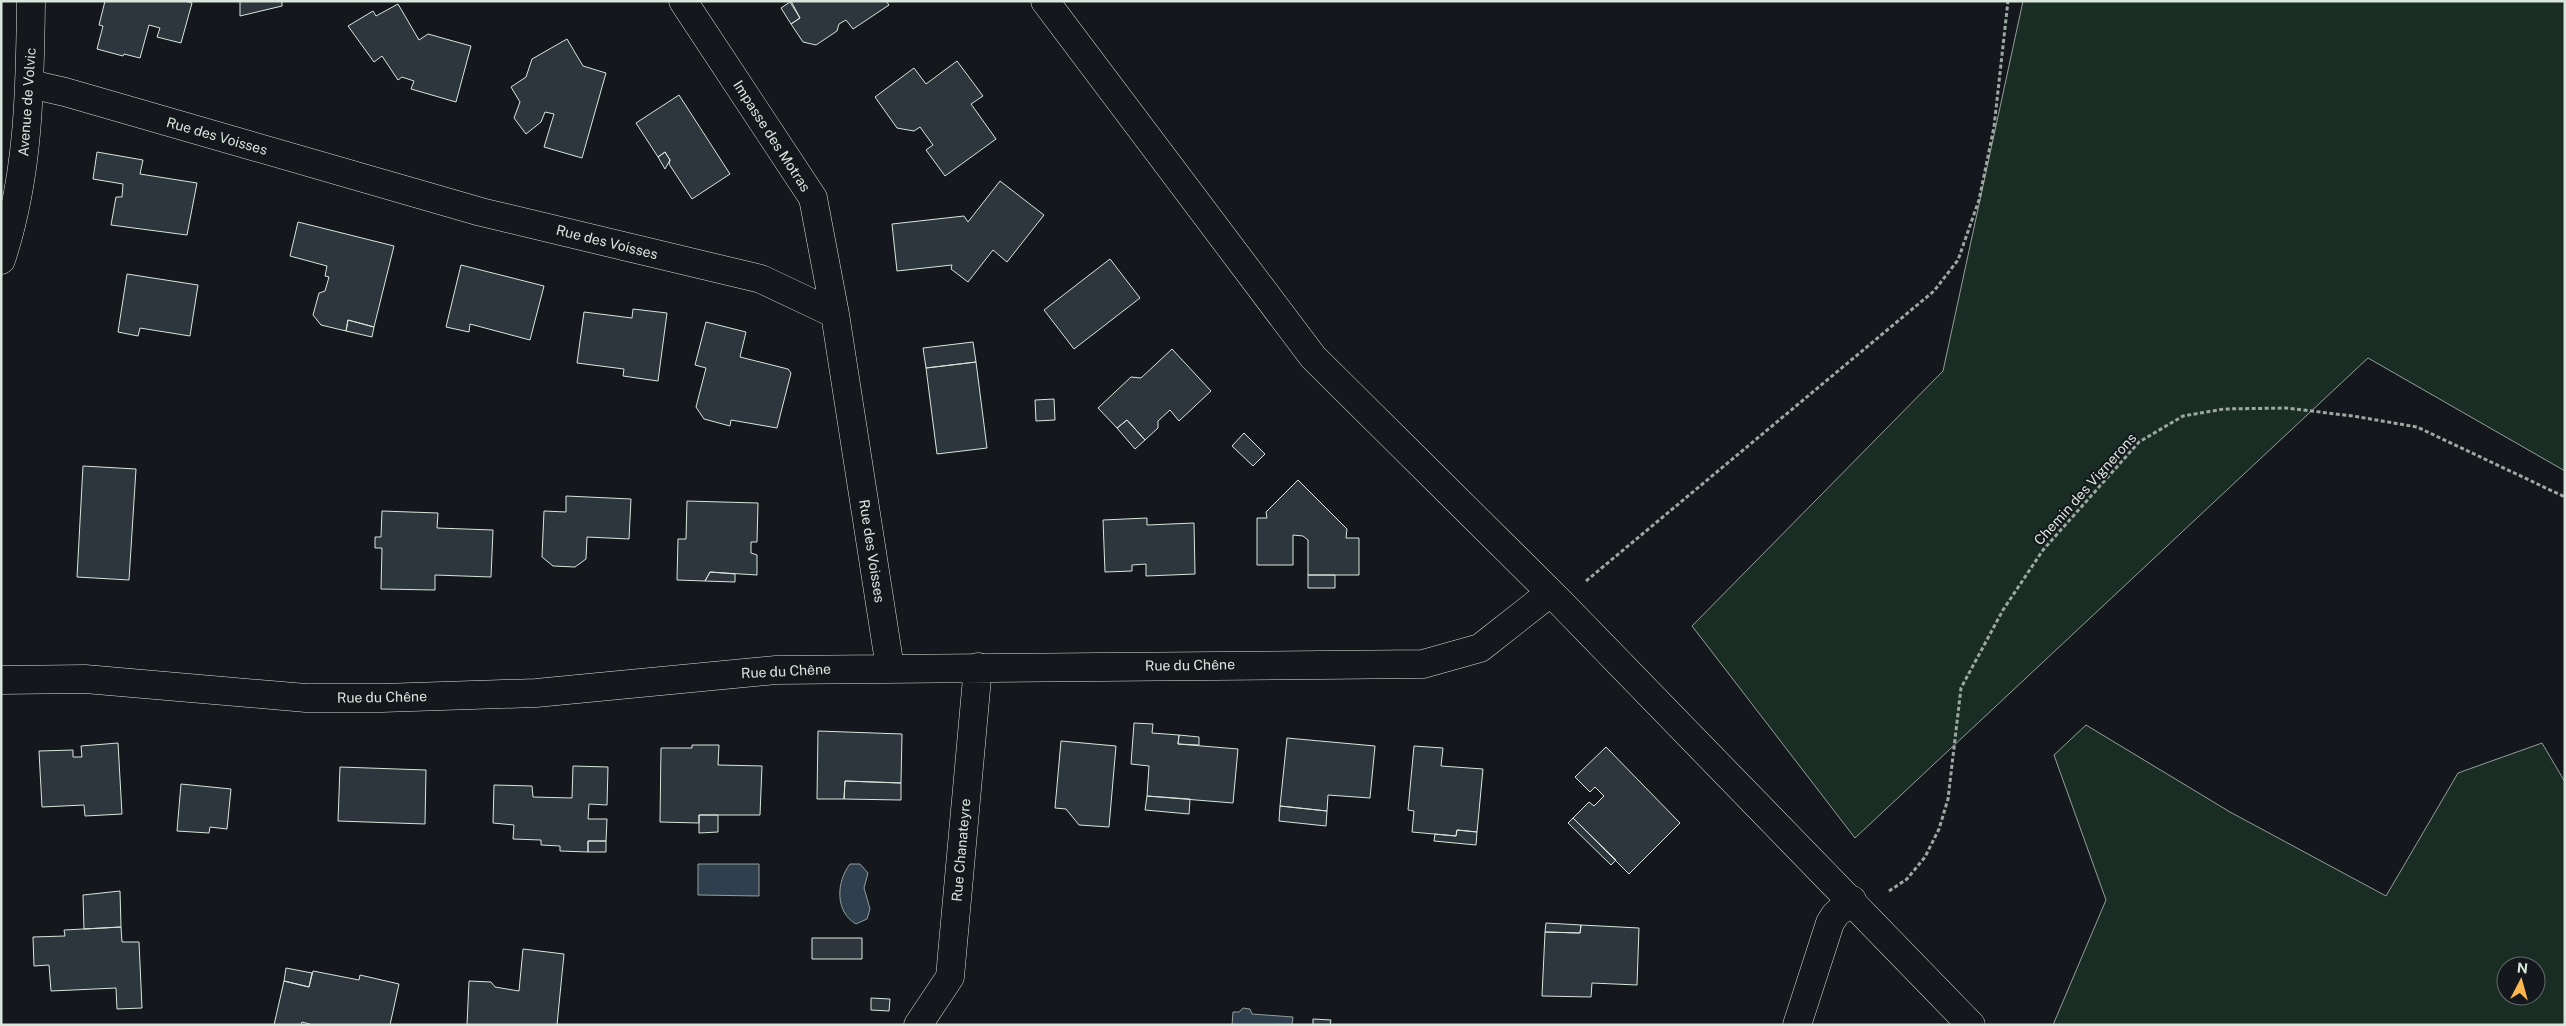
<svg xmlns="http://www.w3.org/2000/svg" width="2566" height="1026" viewBox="0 0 2566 1026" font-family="'Public Sans',sans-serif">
<rect width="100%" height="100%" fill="#14181c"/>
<path fill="#1a2d24" stroke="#939e99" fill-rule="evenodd" d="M2023 1H2565V471L2368 358 1855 838 1692 626 1943 371Z
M2086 725 2230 812 2386 896 2458 773 2542 743 2565 782V1025H2053L2106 900 2054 755ZM2506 966H2536V996H2506Z"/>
<path fill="#2f3f4d" stroke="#939e99" d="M698 864H759V896L698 895Z
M850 864H860L868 873 864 888 870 909 867 919 856 924C835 912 836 882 850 864Z
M1243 1008 1250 1009 1252 1014 1293 1017 1292 1025H1232L1233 1012H1239Z"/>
<path fill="#2c363c" stroke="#d8e6dc" d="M105 1H185L192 3 181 43 157 37 160 28 149 25 140 58 124 54 123 56 97 49 103 26 99 25Z
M240 1H282V6L240 16Z
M886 1 889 5 853 29 846 20 839 24 837 31 816 45 803 42 791 24 800 18 791 1Z
M790 2 800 18 791 24 781 8Z
M398 4 419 40 428 34 471 46 456 102 411 89 414 81 402 77 398 80 382 56 374 62 348 26 373 11 376 16Z
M567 39 583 66 606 73 582 158 544 147 554 114 545 112 541 122 526 134 514 118 520 102 511 87 526 77 532 59Z
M957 61 983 96 971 104 996 139 945 176 926 150 933 145 920 127 914 131 897 128 875 97 914 68 926 84Z
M679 95 730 174 692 199 669 164 670 160 665 152 658 157 636 123Z
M97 152 143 160 140 174 197 183 187 235 111 225 116 197H122L123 184 93 179Z
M665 152 670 160 665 169 658 157Z
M1000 181 1044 215 1007 262 993 250 968 282 951 269 952 265 897 271 892 224 964 216 968 222Z
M298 222 394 246 374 327 348 320 346 331 321 325 313 315 319 293 325 291 329 277 325 276 327 266 290 256Z
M1110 259 1140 298 1074 349 1044 310Z
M461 265 544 286 530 340 470 324 469 332 446 327Z
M127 274 198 285 190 336 140 328 138 336 118 332Z
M633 309 667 313 658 381 623 376 624 369 577 363 584 312 632 318Z
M348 320 374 327 372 337 346 331Z
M706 322 746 332 740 357 788 369 791 373 777 428 731 420 730 426 704 419 696 407 706 368 695 365Z
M973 342 976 362 926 368 923 348Z
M1172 349 1211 391 1179 421 1170 410 1158 421V428L1145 440 1127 420 1117 428 1098 408 1131 377 1141 378Z
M976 362 987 448 937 454 926 368Z
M1054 399 1055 420 1036 421 1035 400Z
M1127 420 1145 440 1135 449 1117 428Z
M1244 433 1265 454 1253 466 1232 446Z
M83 466 136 469 129 580 77 577Z
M1298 480 1347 529 1346 538H1359V575H1308V540L1303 536 1293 535V565H1257V518H1267L1266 512Z
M566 496 631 499 629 539 587 537 586 559 575 567 553 566 542 557 544 511 566 512Z
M687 501 758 503 757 542H751V553L757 555V575L710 572 705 581 677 580 678 539H686Z
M382 511 438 513 437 528 493 530 491 577 435 575V590L381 589 382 548H375V537H381Z
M1147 518V525L1194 523 1195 574 1146 576V564L1132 565V571L1105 572 1103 520Z
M710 572 735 574V582L705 581Z
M1308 575H1335V588H1308Z
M1134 723 1153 724 1152 733 1179 735 1178 744 1238 749 1233 803 1147 796 1149 766 1131 764Z
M818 731 902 734 901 783 845 781 844 799H817Z
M1179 735 1199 737V745L1178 744Z
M1287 738 1375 746 1370 798 1328 795 1327 811 1280 806Z
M1061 741 1116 746 1109 827 1079 825 1066 809 1055 808Z
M118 743 122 814 85 816 84 805 42 807 39 751 73 750V757H82L81 746Z
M692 745H719L718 765 762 766 760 815H699V823L660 822 661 748H692Z
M1414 746 1443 748 1441 766 1483 769 1477 832 1457 830 1456 836 1412 832 1414 811 1408 810Z
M1606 747 1680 823 1629 874 1573 818 1589 802 1594 806 1604 796 1595 787 1590 792 1575 777Z
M573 766 608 767 607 805 589 804 588 819H607L606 841H588V852L560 851V846L541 845V840L513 839 514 825 493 823 494 785 532 786 533 797 572 798Z
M340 767 426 770 425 824 338 821Z
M845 781 901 783V800L844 799Z
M181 784 231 789 227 829 210 827 209 833 177 831Z
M1147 796 1190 799 1189 814 1145 810Z
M1280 806 1327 811 1326 826 1279 821Z
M699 815H718V832L699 833Z
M1573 818 1616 860 1611 865 1568 823Z
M1457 830 1477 832 1476 845 1434 841 1435 834 1456 836Z
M588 841H606V852H588Z
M120 891 121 927 84 929 83 895Z
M1546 923 1581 925 1580 933 1545 932Z
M1581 925 1639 928 1637 985 1592 983 1591 997 1542 996 1545 932 1580 933Z
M121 927 122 942H139L142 1008 117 1009 116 988 51 991 49 965 34 966 33 937 65 936 64 930Z
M812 938H862V959H812Z
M523 949 564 954 557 1025H467L469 981 491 982 495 987 519 991Z
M286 968 312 973 309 987 284 981Z
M313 971 359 980 360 975 399 984 390 1025H313L302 1022 301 1025H274L284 981 309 987Z
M871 998 890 999 889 1011 871 1010Z
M1313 1019 1331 1020 1330 1025H1313Z"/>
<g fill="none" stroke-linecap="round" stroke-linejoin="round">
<defs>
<path id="minor" d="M683 1 813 198 835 314
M30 84 65 92 481 212 761 279 835 314 890 668
M1 680 85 679 306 698H382L536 693 776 670 1423 664 1480 648 1550 593
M918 1025 950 977 978 667
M1797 1025 1830 923 1835 915 1852 900"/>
<path id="tertiary" d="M1 260C29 176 30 89 31 1"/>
<path id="secondary" d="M1045 1 1313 357 1560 602 1971 1025"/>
</defs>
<use href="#minor" stroke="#d8e6dc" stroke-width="29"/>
<use href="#tertiary" stroke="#d8e6dc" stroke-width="29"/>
<use href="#secondary" stroke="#d8e6dc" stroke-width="29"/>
<path stroke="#9da8a2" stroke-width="3" stroke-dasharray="4 2.5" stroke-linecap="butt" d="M1586 581 1934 291 1958 260 1979 200 1994 127 2008 1
M1889 891 1907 879 1925 857 1939 829 1948 799 1961 688 2003 610 2043 550 2139 442 2183 416 2224 409 2286 408 2353 416 2417 427 2565 497"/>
<use href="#minor" stroke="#14181c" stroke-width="28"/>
<use href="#tertiary" stroke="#14181c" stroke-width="28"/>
<use href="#secondary" stroke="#14181c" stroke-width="28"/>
</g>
<g text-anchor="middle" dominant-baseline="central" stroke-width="4" stroke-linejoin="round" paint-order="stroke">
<g font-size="14" fill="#d8e6dc" stroke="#14181c">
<text transform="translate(27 102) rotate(-86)">Avenue de Volvic</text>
<text transform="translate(217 136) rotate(16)">Rue des Voisses</text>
<text transform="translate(772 136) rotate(57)">Impasse des Motras</text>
<text transform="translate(607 242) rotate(14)">Rue des Voisses</text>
<text transform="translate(2085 489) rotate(-48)">Chemin des Vignerons</text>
<text transform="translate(872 551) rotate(81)">Rue des Voisses</text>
<text transform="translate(1190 665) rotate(-1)">Rue du Chêne</text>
<text transform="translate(786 671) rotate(-3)">Rue du Chêne</text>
<text transform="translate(382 697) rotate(-1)">Rue du Chêne</text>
<text transform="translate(961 850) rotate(-85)">Rue Chanateyre</text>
</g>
</g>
<rect width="2566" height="1026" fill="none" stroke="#d8e6dc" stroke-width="5"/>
<g transform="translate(2521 981) rotate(6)"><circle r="24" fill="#14181c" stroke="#626a69"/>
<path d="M0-4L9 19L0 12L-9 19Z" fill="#ffb74d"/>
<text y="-8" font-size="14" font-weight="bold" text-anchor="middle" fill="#d8e6dc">N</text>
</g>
</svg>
